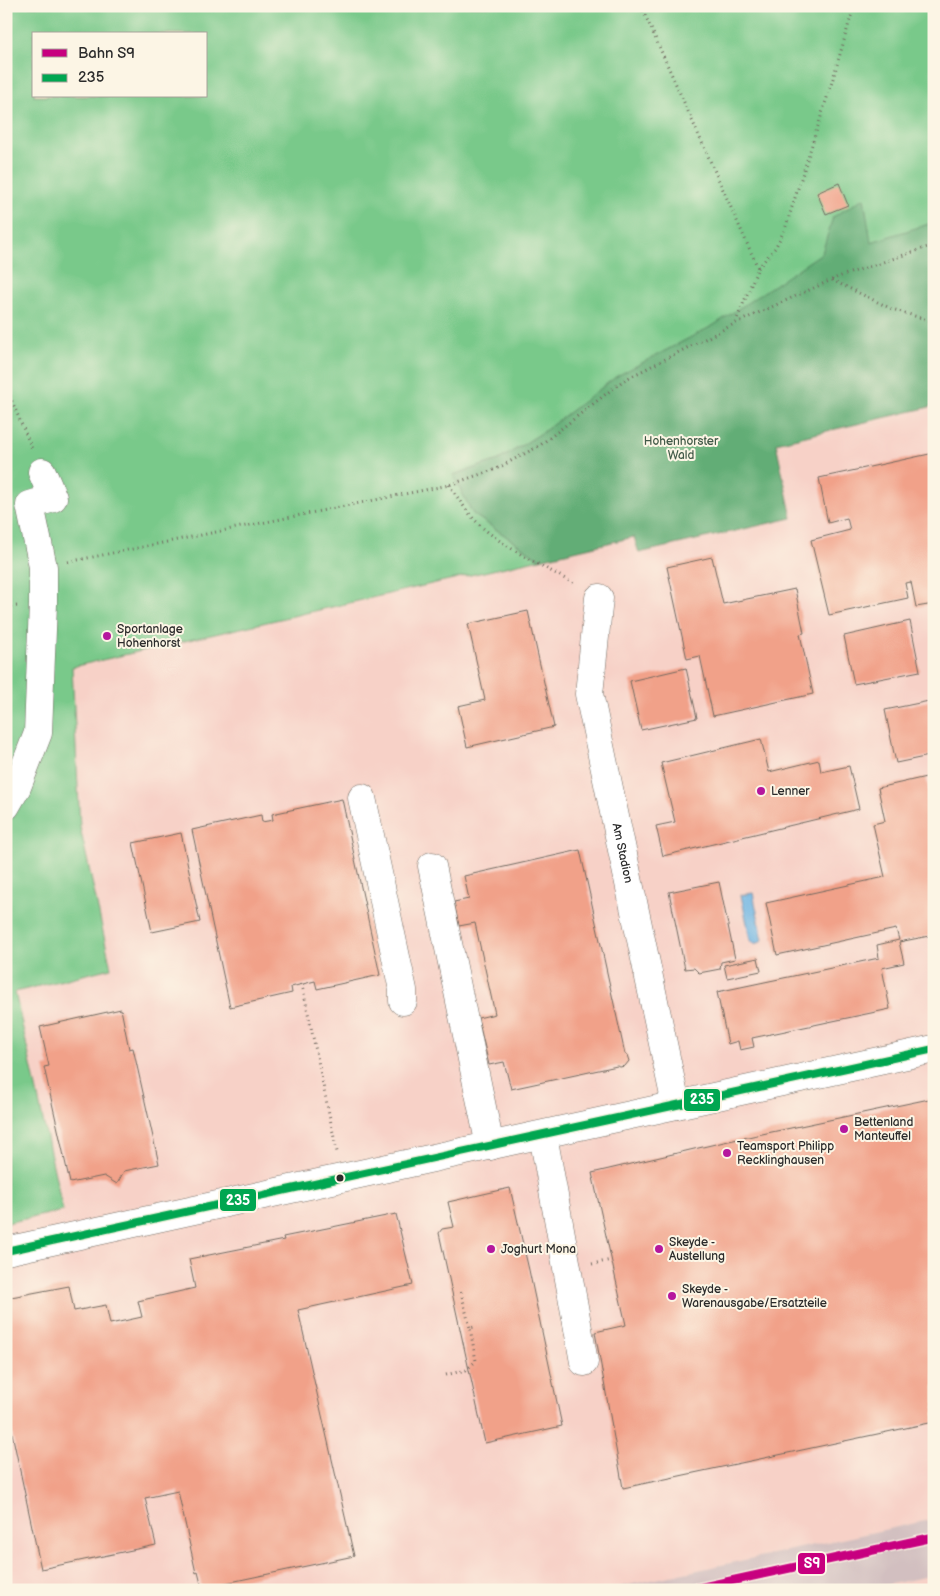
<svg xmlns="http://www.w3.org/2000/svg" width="940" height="1596" viewBox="0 0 940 1596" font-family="'Balsamiq Sans',sans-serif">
<rect width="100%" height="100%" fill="#fcf5e5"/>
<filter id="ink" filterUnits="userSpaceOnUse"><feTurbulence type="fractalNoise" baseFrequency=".02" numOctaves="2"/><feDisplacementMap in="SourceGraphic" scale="10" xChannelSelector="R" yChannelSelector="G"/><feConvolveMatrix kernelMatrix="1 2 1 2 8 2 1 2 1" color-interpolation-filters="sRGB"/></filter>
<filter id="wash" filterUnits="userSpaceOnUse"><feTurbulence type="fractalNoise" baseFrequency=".0096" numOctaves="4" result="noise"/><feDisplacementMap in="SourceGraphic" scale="20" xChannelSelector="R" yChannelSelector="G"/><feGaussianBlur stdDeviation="1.12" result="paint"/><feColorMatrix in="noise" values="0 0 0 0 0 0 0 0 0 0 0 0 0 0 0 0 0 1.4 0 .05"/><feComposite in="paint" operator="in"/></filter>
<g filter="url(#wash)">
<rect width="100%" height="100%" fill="#f6e0c5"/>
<path fill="#f7d1c7" d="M934 406V1519L605 1590H6V1223L63 1211 14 992 111 968 80 827 72 667 634 537 638 553 792 518 775 443Z
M934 1575V1590H863Z"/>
<path fill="#d2bfc0" d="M934 1519V1575L863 1590H605Z"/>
<path fill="#79c98a" stroke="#527a5a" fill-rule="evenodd" d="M6 6H934V238L543 432 499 460 453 475 473 514 540 559 72 667 80 827 111 968 15 992 63 1211 6 1223ZM34 34H206V96H34Z"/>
<path fill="#62ad76" stroke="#466c50" d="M864 198 871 242 932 223 934 219V406L776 443 792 518 639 553 634 537 540 559 473 514 453 475 499 460 543 432 617 376 714 325 822 253 833 217Z"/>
<path fill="#6cb3e3" stroke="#4c6f87" d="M753 893 763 940H761V942L754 944V942L751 943 741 895Z"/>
<g id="blocks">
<path fill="#f1a189" d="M839 183 848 205 826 214 817 193Z
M934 453V604L916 607 911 582 905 583 908 598 829 615 811 540 850 530 847 518 828 523 819 478Z
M712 557 723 604 795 589 804 633 800 634 813 694 713 716 700 656 687 659 667 567Z
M528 611 554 727 467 747 458 706 485 700 468 624Z
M910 621 920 671 854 684 844 636Z
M686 668 697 718 641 730 630 681Z
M934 700V755L896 763 885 710Z
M761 739 769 772 819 760 821 772 849 766 859 809 663 856 656 826 675 822 661 763Z
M926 777 934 815V935L899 942 904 963 882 968 890 1009 752 1038 754 1047 740 1050 738 1041 728 1044 717 992 879 958 877 945 899 940 896 929 777 955 766 903 885 877 873 824 885 821 878 788Z
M342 799 380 975 317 989 315 981 291 987 292 993 230 1007 192 830 261 815 262 822 273 820 272 814Z
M181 833 200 922 152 932 133 843Z
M580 850 625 1054 627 1055 629 1061 625 1066 620 1067 617 1066 511 1089 504 1062 489 1065 478 1018 495 1014 475 923 459 926 454 902 469 899 464 876Z
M719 882 735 959 721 962 720 969 699 973 694 968 685 969 669 892Z
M758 958 761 971 727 978 724 965Z
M121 1009 129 1049 133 1048 159 1164 124 1171 117 1184 104 1176 70 1183 44 1067 49 1066 40 1027Z
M934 1098V1422L623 1488 595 1332 626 1325 592 1173 724 1142Z
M510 1188 529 1270 562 1426 485 1443 439 1233 442 1229 454 1227 448 1202Z
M396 1214 413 1285 298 1310 354 1556 202 1588 198 1572 196 1573 178 1491 145 1498 156 1545 41 1569 6 1405V1298L69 1286 74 1311 106 1305 110 1324 142 1317 138 1301 195 1288 189 1259 284 1240 283 1237Z"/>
</g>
</g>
<g filter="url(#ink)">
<use href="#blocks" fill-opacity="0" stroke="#726a61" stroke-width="1"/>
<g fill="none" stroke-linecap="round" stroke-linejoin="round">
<defs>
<g id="minor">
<path id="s1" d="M599 598 589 694 676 1105"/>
<path d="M362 798 403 990V1001"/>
<path d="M6 806 17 787 38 733 43 604V567L30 505 53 498 42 472"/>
<path d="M432 866 490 1146"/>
<path d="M543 1135 584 1362"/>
<path d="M6 1251 934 1049"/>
</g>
</defs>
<use href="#minor" stroke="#726a61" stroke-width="29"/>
<path stroke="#726a61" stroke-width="3" stroke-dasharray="1 4" stroke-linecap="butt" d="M641 6 758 268 736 321
M758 268 775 248 785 229 832 82 854 6
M832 280 892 309 934 322
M6 387 32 449
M449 485C459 499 469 516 483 528 510 551 545 567 576 585
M68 562 449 485 496 469 539 446 624 380 736 323 838 277 934 245
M6 607 18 606
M302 984 337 1152
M592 1264 611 1260
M461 1292 470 1328
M446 1375 466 1370 476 1361 470 1328 475 1327"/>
<use href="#minor" stroke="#fff" stroke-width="28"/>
<defs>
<path id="bus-1" d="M6 1251 934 1049"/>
</defs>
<use href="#bus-1" stroke="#fcf5e5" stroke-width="11"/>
<use href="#bus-1" stroke="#00a651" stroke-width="8"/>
<defs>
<path id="rail-1" d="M689 1590 934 1537"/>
</defs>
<use href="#rail-1" stroke="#fcf5e5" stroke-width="12"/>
<use href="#rail-1" stroke="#c7007f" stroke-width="9"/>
</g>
</g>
<g fill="#b5179e" stroke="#fcf5e5" stroke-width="2">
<circle cx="107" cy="636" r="5"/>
<circle cx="761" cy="791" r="5"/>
<circle cx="844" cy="1129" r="5"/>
<circle cx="727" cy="1153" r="5"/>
<circle cx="491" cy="1249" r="5"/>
<circle cx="659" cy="1249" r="5"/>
<circle cx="672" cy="1296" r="5"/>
</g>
<circle fill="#2b2b2b" stroke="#fcf5e5" stroke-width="2" cx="340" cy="1178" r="4.5"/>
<g text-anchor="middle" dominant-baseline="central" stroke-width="4" stroke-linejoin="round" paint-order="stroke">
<g font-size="12" fill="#425a48" stroke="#fcf5e5">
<text x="681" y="441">Hohenhorster<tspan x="681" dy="14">Wald</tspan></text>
</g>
<g font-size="12" fill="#2b2b2b" stroke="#fcf5e5" text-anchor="start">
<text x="117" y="629">Sportanlage<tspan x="117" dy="14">Hohenhorst</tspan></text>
<text x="771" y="791">Lenner</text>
<text x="854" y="1122">Bettenland<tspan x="854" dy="14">Manteuffel</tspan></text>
<text x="737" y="1146">Teamsport Philipp<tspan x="737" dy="14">Recklinghausen</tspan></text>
<text x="669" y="1242">Skeyde -<tspan x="669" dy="14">Austellung</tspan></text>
<text x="501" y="1249">Joghurt Mona</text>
<text x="682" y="1289">Skeyde -<tspan x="682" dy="14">Warenausgabe/Ersatzteile</tspan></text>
</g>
<g font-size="12" fill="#2b2b2b" stroke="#fcf5e5">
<text stroke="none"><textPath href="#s1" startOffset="259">Am Stadion</textPath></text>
</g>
</g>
<g stroke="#fcf5e5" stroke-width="2">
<rect x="683" y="1088" width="38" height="24" rx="5" fill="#00a651"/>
<rect x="219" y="1188" width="38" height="24" rx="5" fill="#00a651"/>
<rect x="797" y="1552" width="29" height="23" rx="5" fill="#c7007f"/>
</g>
<g font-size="14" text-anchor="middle" font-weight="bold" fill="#fff">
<text x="702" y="1104">235</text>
<text x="238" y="1205">235</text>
<text x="812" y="1568">S9</text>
</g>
<rect width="940" height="1596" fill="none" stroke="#fcf5e5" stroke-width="25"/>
<rect x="32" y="32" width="175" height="65" fill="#fcf5e5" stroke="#a8a49b"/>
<rect x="42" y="49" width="25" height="8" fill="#c7007f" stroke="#a8a49b"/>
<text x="78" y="58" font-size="15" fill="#2b2b2b">Bahn S9</text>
<rect x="42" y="74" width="25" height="8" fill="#00a651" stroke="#a8a49b"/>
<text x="78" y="82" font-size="15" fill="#2b2b2b">235</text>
</svg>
